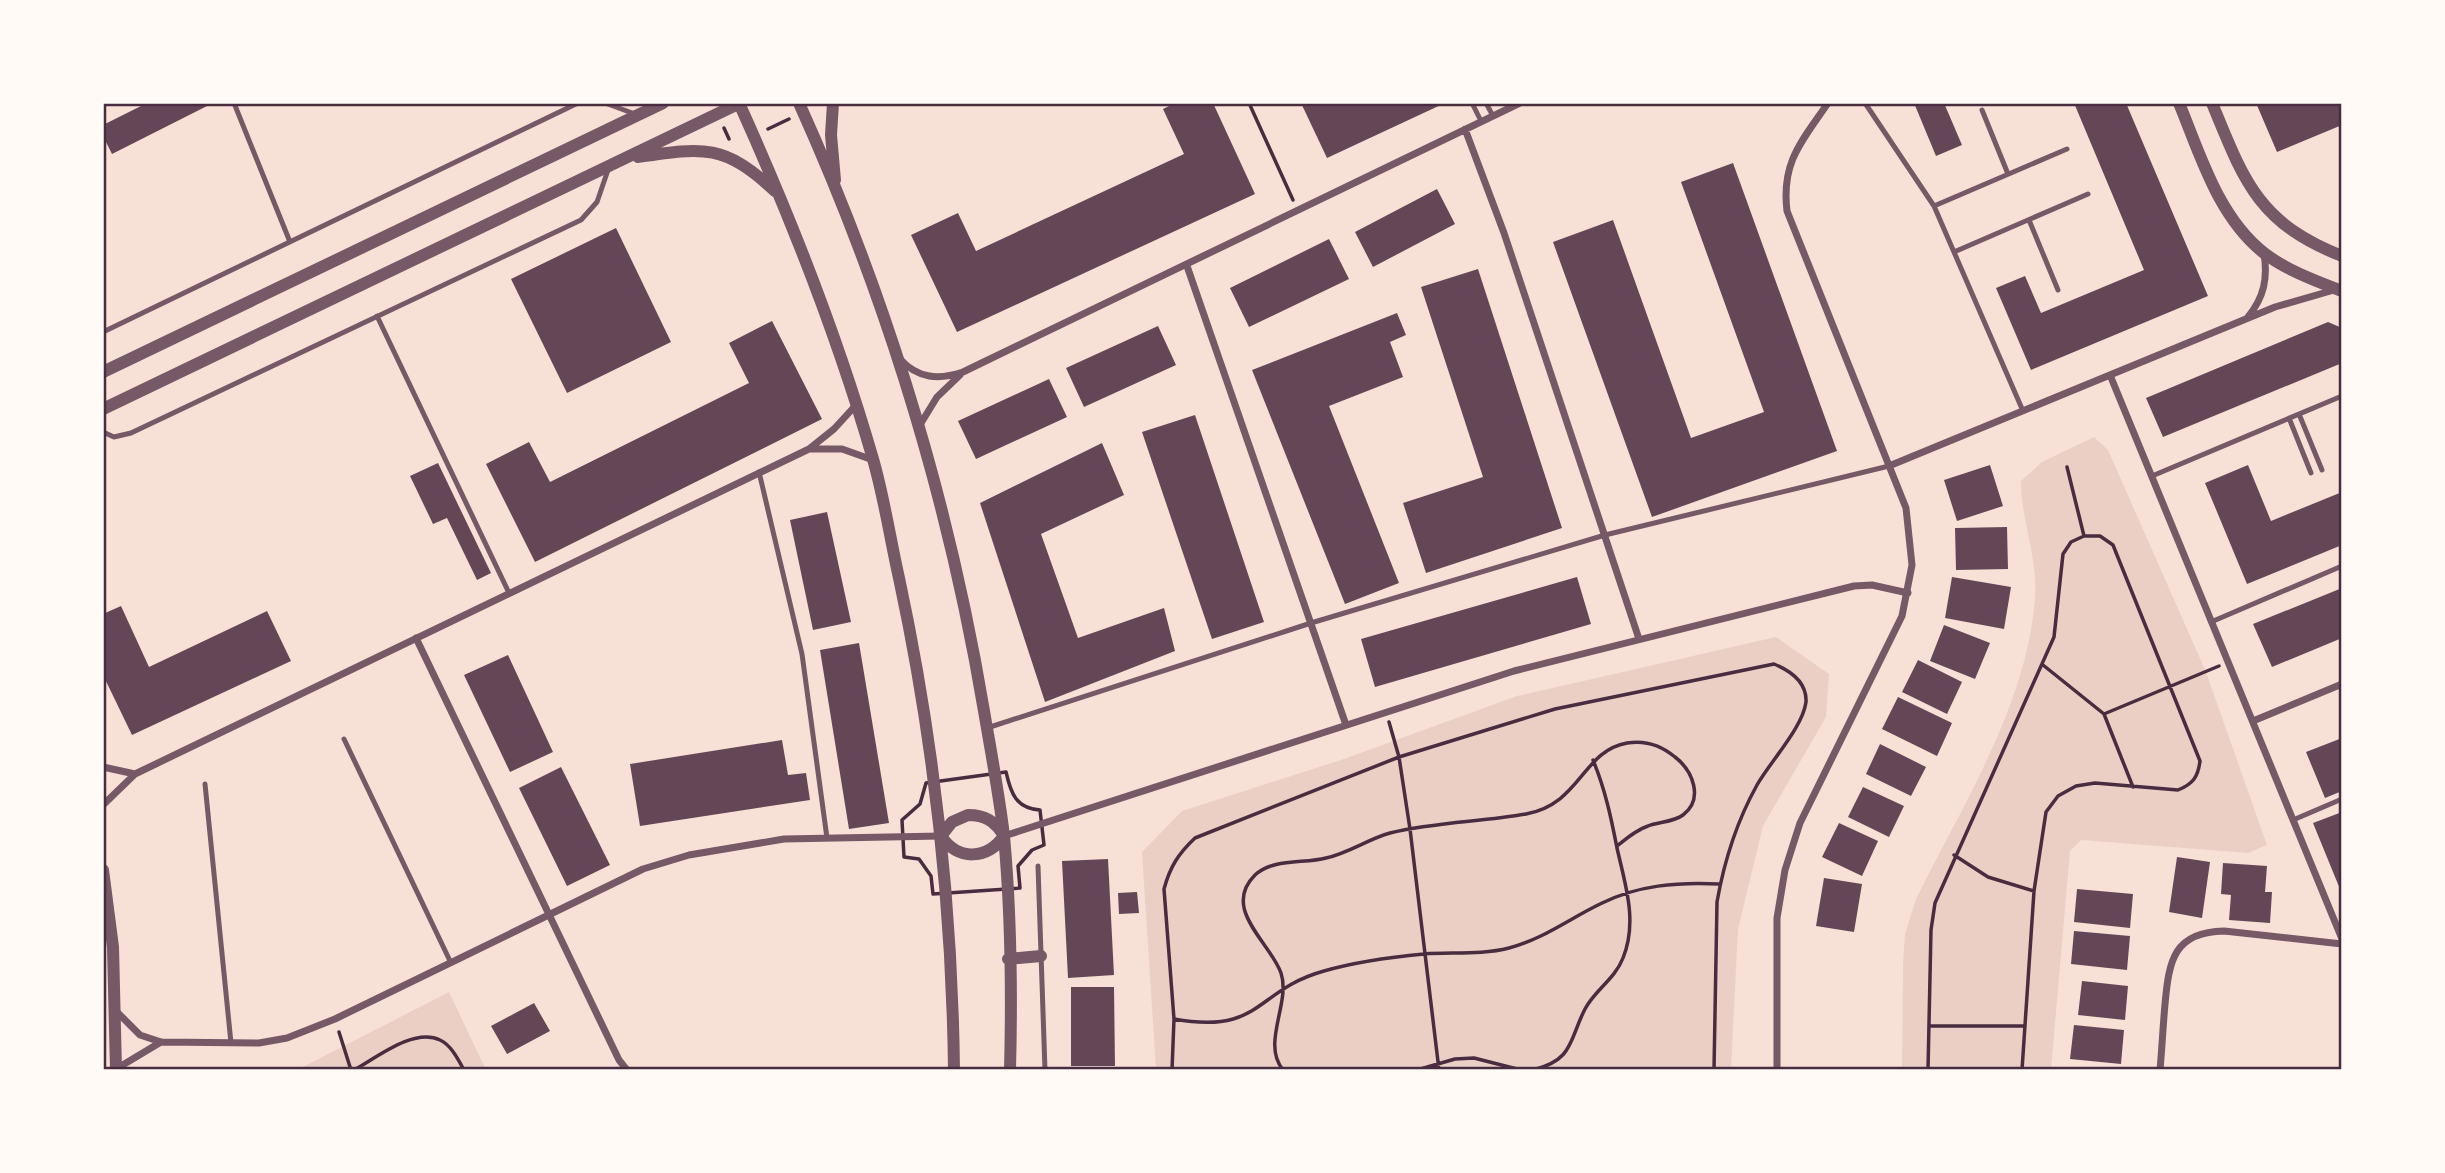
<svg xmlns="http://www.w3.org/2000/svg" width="2445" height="1173" viewBox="0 0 2445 1173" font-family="'Space Grotesk',sans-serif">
<rect width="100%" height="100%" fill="#f7e1d7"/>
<path fill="#ebcfc5" d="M2094 437 2108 450 2206 672 2267 845 2248 853 2081 840 2070 851 2051 1070H1902L1903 963 1905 934 1916 899C1963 804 2027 705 2035 598 2038 558 2021 521 2021 481L2042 462Z
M1776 637 1829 674 1826 717 1763 826 1738 929 1731 1070H1156L1142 852 1182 811 1344 759 1517 696Z
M449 992 486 1070H297Z"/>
<path fill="#644757" d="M147 103H213L112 154 103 136V125Z
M1175 103H1213L1255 194 957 332 911 235 958 213 976 251 1184 154 1163 109Z
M1301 103H1445L1327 158Z
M1914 103H1944L1962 145 1936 156Z
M2074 103H2126L2208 296 2031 370 1996 288 2025 276 2041 313 2144 270Z
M2256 103H2342V125L2277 152Z
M1733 163 1837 451 1652 517 1553 242 1613 220 1691 438 1764 412 1681 182Z
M1437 189 1455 224 1373 267 1355 232Z
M616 228 671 342 567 393 511 279Z
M1329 239 1349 279 1249 327 1230 288Z
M1478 269 1562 528 1426 573 1403 503 1483 477 1421 287Z
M1397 313 1406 335 1390 342 1403 377 1329 406 1399 583 1345 604 1252 370Z
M772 321 822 419 535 562 486 464 529 442 550 482 749 383 729 343Z
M2328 322 2342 328V363L2163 437 2146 398Z
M1158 326 1176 365 1084 407 1066 368Z
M1049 379 1067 417 976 459 958 421Z
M1195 415 1264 622 1212 639 1142 432Z
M1102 443 1124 495 1041 534 1078 638 1164 608 1175 651 1045 702 980 503Z
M438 463 491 573 477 580 447 518 433 524 410 476Z
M1990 465 2003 506 1957 521 1944 480Z
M2248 465 2271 521 2342 492V545L2247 584 2205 483Z
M827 512 851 622 813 630 790 520Z
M2007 527 2008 569 1956 570 1955 528Z
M1577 577 1591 624 1375 687 1361 639Z
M1952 577 2011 587 2004 629 1945 618Z
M2342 588V638L2272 667 2253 624Z
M121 606 149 667 267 611 291 661 132 735 103 675V614Z
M1944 625 1990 643 1975 679 1930 661Z
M859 643 889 823 849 829 820 650Z
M508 655 553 752 510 772 464 675Z
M1918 660 1962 682 1947 714 1902 692Z
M1898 697 1952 723 1937 756 1882 729Z
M2342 738V791L2325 798 2306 752Z
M782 740 788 775 806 773 810 800 640 826 630 764Z
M1880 744 1926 767 1911 796 1866 774Z
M561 767 610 865 567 886 519 788Z
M1863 787 1904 806 1889 837 1848 817Z
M2342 812V894L2313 823Z
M1839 823 1878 841 1862 876 1822 857Z
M2177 857 2210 862 2202 918 2169 912Z
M1108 859 1114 975 1068 978 1062 861Z
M2223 863 2267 866 2265 892H2272L2270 923 2229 920 2231 895 2221 894Z
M1824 878 1862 884 1854 932 1816 926Z
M2077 889 2133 894 2130 928 2074 922Z
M1137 892 1139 913 1119 914 1118 893Z
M2074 931 2130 936 2127 970 2071 964Z
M2082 981 2128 986 2125 1020 2078 1015Z
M1071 987H1114L1115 1066H1071Z
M534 1003 550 1031 507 1054 491 1026Z
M2074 1025 2124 1030 2121 1064 2070 1059Z"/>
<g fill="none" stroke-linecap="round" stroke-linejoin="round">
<path stroke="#4a2c40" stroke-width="3.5" d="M1249 103 1293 200
M724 128 729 139
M768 129 789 119
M2067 467 2084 536
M2043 665 2104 714 2133 787
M2104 714 2219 666
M1389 722 1399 757 1410 829 1439 1070
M1006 772C1011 794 1016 808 1040 810L1044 845 1032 850 1018 866 1020 888 933 894 931 876 919 859 904 857 902 820 920 804 926 783Z
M1954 855 1988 877 2034 891
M1174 1019C1262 1035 1255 990 1324 971 1355 962 1392 957 1424 954 1452 952 1482 955 1509 948 1543 939 1569 919 1600 904 1637 885 1678 882 1719 884
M1930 1026H2025
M339 1032 351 1070
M354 1070C376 1058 414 1027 440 1040 451 1045 458 1059 464 1070
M1172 1070 1174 1019 1164 889C1170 867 1178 854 1195 838L1399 757 1555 709 1774 664C1791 671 1807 682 1806 702 1803 727 1770 762 1757 785 1737 821 1724 862 1717 902L1714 1070
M1283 1070C1261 1043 1291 1003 1281 973 1270 942 1221 909 1255 875 1273 858 1304 864 1326 858 1349 853 1368 839 1390 833 1436 822 1481 822 1526 814 1581 804 1582 751 1627 743 1645 740 1662 746 1675 757 1693 771 1704 799 1683 815 1674 822 1658 822 1648 826 1636 830 1627 838 1617 846
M1417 1070 1455 1059 1474 1058 1521 1070
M1533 1070C1574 1060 1569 1040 1585 1009 1595 990 1615 979 1623 958 1638 921 1625 884 1617 848 1611 817 1605 789 1593 760
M1928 1070 1931 930 1935 903 2054 637 2063 554 2071 542 2084 536H2100L2113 545 2119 560 2200 761C2198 777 2193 784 2178 790L2095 783 2076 786 2058 796 2046 812 2034 891 2022 1070"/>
<path stroke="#755966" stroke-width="5" d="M234 103 290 242
M605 103 635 114
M1472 103 1481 121
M1486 103 1493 116
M1865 103 1934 206 2023 411
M1982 110 2008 174
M1934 206 2067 149
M2029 220 2058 290
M1954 252 2088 194
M377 316 509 593
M103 332 578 103
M2299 414 2322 470
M2289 418 2311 473
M103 432 114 437 131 433 581 220 597 202 609 167
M759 472 802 654 827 838
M2152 476 2342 396
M2211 622 2342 566
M987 728 1311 623 1605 535 1889 466
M344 739 451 963
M205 784 231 1043
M2293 820 2342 799
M1038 866 1045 1070"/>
<path stroke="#755966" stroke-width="7" d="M1465 129 1504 233 1639 639
M1187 266 1346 725
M2248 317C2264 297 2268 279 2264 253
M900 359C918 379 939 380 963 372L1520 103
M2110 375 2342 939
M918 428 937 397 960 375
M810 449H842L873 460
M1889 466 2275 307 2334 290
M416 638 619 1060 627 1070
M2253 721 2342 684
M103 767 135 774
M103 805 135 774 809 449 834 429 856 405
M1004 836 1514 671 1854 586 1872 585 1908 593
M117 1012 140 1035 161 1042 259 1043 287 1038 335 1019 643 869 689 855 784 839 941 836
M116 1069 161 1042
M1777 1070V918L1785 870 1800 823 1902 616 1912 565 1906 508 1787 211C1781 162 1802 141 1828 103
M2160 1070C2162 1048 2163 1026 2165 1004 2169 960 2174 932 2224 931L2342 944"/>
<path stroke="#755966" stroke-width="12" d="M739 103C791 218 838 338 873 459 884 497 890 538 899 578 934 741 952 903 954 1070
M799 103C886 296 949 502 984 711 991 752 999 794 1004 836 1011 913 1012 993 1010 1070
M833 103 831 135 835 180
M2179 103C2200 154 2218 217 2264 253 2286 270 2316 281 2342 291
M2212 103C2244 181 2258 223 2342 256
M638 157C705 147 724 144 775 191
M103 372 663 103
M103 409 740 103
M968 815C985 815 995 821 1004 836 987 860 958 861 941 836L952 822Z
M103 870 113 947 116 1070
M1008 959 1041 956"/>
</g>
<rect width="2445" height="1173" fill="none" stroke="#fffaf5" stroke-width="210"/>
<rect x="105" y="105" width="2235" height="963" fill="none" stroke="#4a2c40" stroke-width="2.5"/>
</svg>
